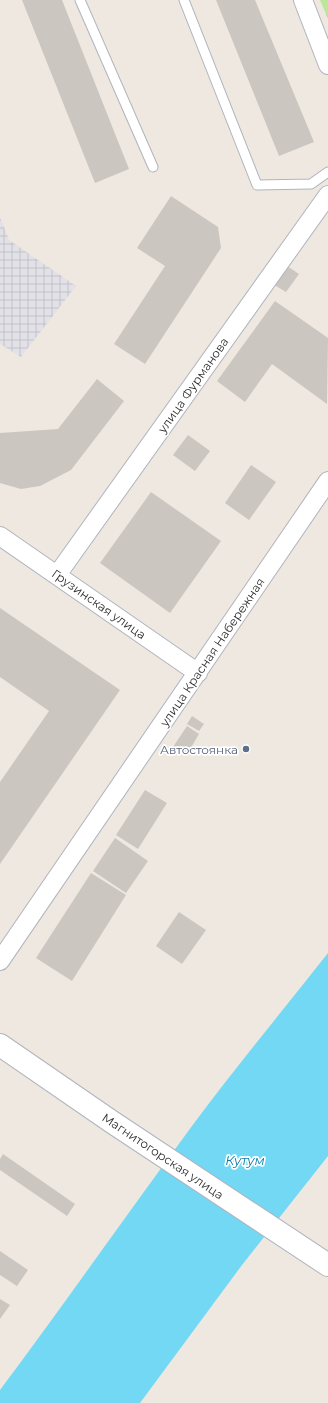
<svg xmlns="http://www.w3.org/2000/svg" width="328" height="1403" viewBox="0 0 328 1403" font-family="Montserrat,sans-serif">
<defs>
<pattern id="industrial-grid" width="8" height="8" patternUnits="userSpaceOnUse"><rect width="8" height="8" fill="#e2e1e8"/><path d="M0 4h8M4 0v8" fill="none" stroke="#c2c1c7"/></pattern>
<pattern id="grass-tufts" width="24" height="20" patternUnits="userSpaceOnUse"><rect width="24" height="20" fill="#bae79c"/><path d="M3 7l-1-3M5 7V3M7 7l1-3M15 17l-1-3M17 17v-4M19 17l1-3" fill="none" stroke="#a0c687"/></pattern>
</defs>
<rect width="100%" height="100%" fill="#efe8e1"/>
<path fill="url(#industrial-grid)" d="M0 217 9 240 76 286 21 357 0 344Z"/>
<path fill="url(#grass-tufts)" d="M320 0H328V19Z"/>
<path fill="#72d8f3" d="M328 953V1156L242 1265 140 1403H0V1390C65 1303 127 1214 192 1126 236 1067 283 1010 328 953Z"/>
<path fill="#cbc6bf" d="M22 0H62L129 169 95 183Z
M216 0H255L314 142 279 156Z
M171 196 218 227 221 248 145 364 114 344 165 266 137 248Z
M284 264 299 274 286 292 271 283Z
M275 301 328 338 327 404 272 364 245 402 217 381Z
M97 379 124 401 71 470 40 486 21 489 0 483V433L58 429Z
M188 435 210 451 195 471 173 455Z
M251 465 276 482 249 520 225 503Z
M151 492 221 541 170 613 100 563Z
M0 608 120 690 0 864V782L49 711 0 677Z
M192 716 204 724 199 731 187 724Z
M187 726 199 734 186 756 173 747Z
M145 790 167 803 138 849 116 835Z
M115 838 148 861 126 893 93 871Z
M91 873 126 895 72 981 36 958Z
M179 912 206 930 182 964 156 946Z
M3 1154 75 1204 67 1216 0 1170V1159Z
M0 1251 28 1270 17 1286 0 1275Z
M0 1299 10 1305 0 1319Z"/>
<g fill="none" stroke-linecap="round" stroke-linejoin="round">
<defs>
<path id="service" d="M80 0 153 167
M184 0 257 185 311 184 328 172"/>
<path id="minor" d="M303 0 328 65
M0 536 198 673
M57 575 328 195
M0 961 328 481"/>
<path id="secondary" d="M0 1045 112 1122 328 1265"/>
</defs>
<use href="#service" stroke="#b0b4be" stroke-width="11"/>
<use href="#minor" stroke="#b0b4be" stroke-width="20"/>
<use href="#secondary" stroke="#b0b4be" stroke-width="24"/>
<use href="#service" stroke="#fff" stroke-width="9"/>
<use href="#minor" stroke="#fff" stroke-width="18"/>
<use href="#secondary" stroke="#fff" stroke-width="22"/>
</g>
<circle fill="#5c6f8a" stroke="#fff" stroke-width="1.5" cx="246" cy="749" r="4"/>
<g text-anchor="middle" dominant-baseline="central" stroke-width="3.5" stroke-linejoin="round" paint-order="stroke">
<g font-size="12" fill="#2e2e2e" stroke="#fff">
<text transform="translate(193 385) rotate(-55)">улица Фурманова</text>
<text transform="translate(99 604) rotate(35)">Грузинская улица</text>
<text transform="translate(212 652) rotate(-56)">улица Красная Набережная</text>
<text transform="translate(163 1156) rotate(34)">Магнитогорская улица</text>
</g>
<g font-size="12" fill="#4e5e75" stroke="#fff" text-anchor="end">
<text x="238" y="749">Автостоянка</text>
</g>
<g font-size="13" font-style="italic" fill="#097aa6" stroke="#fff">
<text x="245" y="1160">Кутум</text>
</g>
</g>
</svg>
